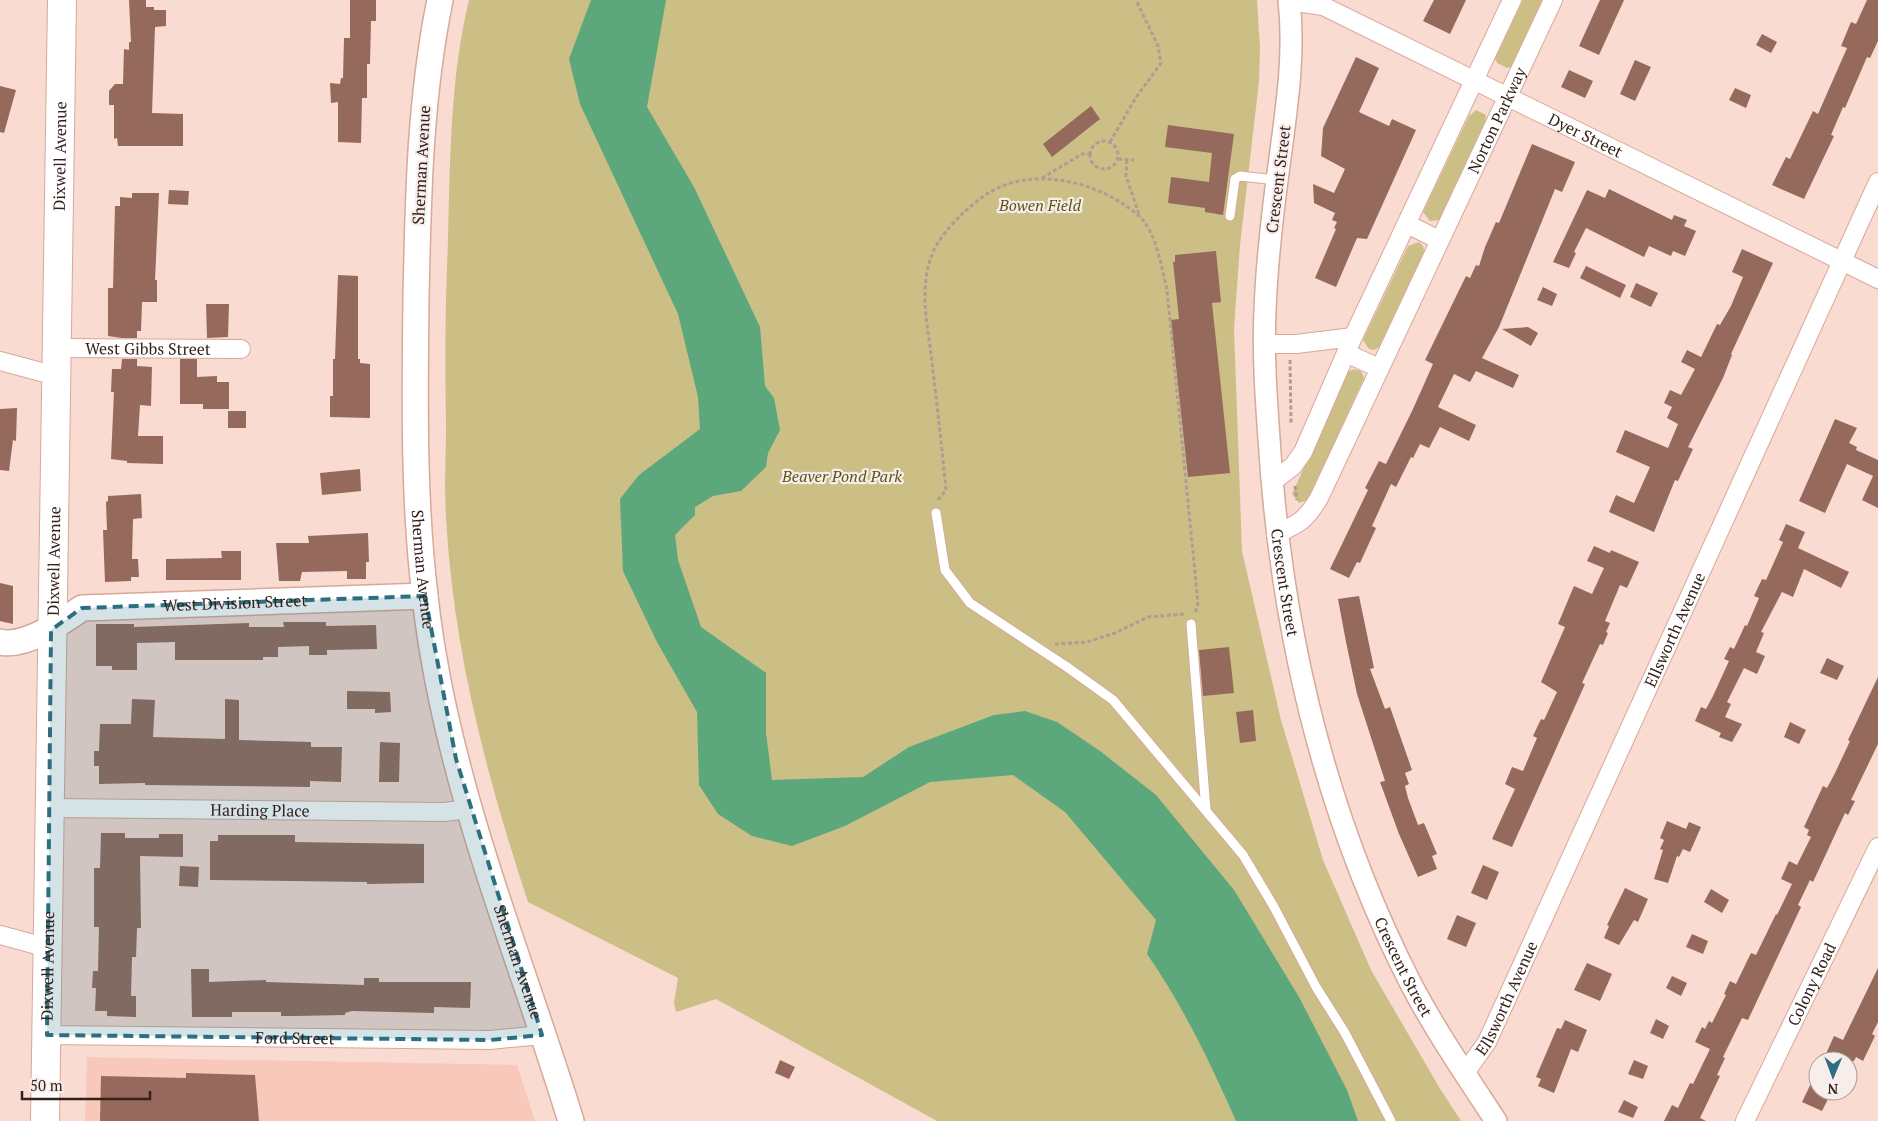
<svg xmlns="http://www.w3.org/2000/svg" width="1878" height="1121" viewBox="0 0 1878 1121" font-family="'PT Serif',serif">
<rect width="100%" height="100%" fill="#f9dbd1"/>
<path fill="#f8c9bb" d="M87 1057 517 1065 535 1121H85Z"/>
<path fill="#cbbf85" d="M469 0H1257L1260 48 1259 82 1240 245 1234 329 1242 551 1281 720 1323 860 1371 970 1439 1087 1461 1121H937L716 999 676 1012 674 1003 678 978 528 902C487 778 453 649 446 517 444 487 446 456 446 426 445 364 445 303 448 242 450 162 450 78 469 0Z
M1523 0H1542L1512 67 1507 68 1497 63 1495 58Z
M1476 110 1486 115 1485 122 1439 220 1430 221 1423 212 1469 116Z
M1419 242 1423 246 1424 252 1379 347 1374 350 1369 349 1363 340 1408 246Z
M1354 369 1361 371 1364 378 1308 500 1299 503 1292 494 1348 372Z"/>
<path fill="#5ca77c" d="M591 0H666L647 107 694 187 760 327 765 386 774 398 780 430 768 453 766 467 741 491 713 496 695 507V515L675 535 678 560 701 627 766 673V733L772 780 863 777 909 747 994 715 1025 711 1057 722 1100 751 1156 795 1234 890 1299 997 1347 1090 1358 1121H1236C1212 1066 1181 1002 1147 954L1156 920 1065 812 1013 775 930 782 845 826 792 846 752 836 718 814 699 785 697 712 657 642 623 571 620 499 639 475 700 429 698 397 678 314 580 104 569 59Z"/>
<path fill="#95695b" d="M129 0H146V7H154V10H166V26L155 27 152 113 183 114V146H118L117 138 114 139V105H109V91L115 84H123L124 49 129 50V42H131Z
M350 0H376V21H371L370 64H367V98H362L361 143 338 142V102L331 103 330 83 340 84 341 78H343L344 38H350Z
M1434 0H1466L1450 34 1423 21Z
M1600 0H1624L1599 55 1579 46Z
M1867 0H1878V41L1870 58 1867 57 1845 108 1843 107 1831 135 1834 136 1804 199 1772 185 1786 157 1790 159 1813 111 1818 114 1847 48 1841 46 1851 22 1856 24Z
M1762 34 1777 42 1771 53 1756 45Z
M1356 57 1379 68 1359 112 1389 126 1392 119 1416 130 1367 239 1357 238 1336 287 1315 278 1336 229 1334 228 1337 222 1332 220 1335 213 1314 203 1313 184 1334 193 1345 169 1321 156 1323 128Z
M1635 60 1651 67 1635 101 1620 94Z
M1569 70 1593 81 1585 98 1561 87Z
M0 86 16 90 4 133 0 132Z
M1735 88 1751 95 1746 108 1729 100Z
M1091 106 1100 119 1052 157 1043 144Z
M1168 125 1234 134 1223 215 1205 212V208L1168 203 1171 177 1209 182 1212 153 1165 147Z
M1532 144 1575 162 1562 192 1555 189 1499 327 1482 358 1519 375 1513 388 1476 371 1470 382 1454 374 1438 407 1476 425 1469 441 1440 427 1429 448 1420 444 1413 458 1411 457 1396 487 1391 484 1372 526 1376 528 1360 563 1357 562 1349 578 1330 569 1368 490 1365 488 1379 461 1386 464 1413 409 1433 364 1425 360 1466 276 1470 278 1476 265 1479 266 1485 247 1496 222 1499 223Z
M1609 189 1672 220 1674 215 1687 220 1684 226 1696 231 1685 256 1673 251 1671 256 1649 246 1644 257 1586 228 1574 252 1576 253 1569 268 1553 262 1587 190 1605 198Z
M169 190 189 191 188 205 168 204Z
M132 193H159L155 280H157V302H142L141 331H137V338H122L108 336V288H113L115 206H120V197L132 198Z
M1742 249 1773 263 1731 354 1732 355 1723 378 1688 447 1693 449 1678 481 1675 480 1654 532 1609 512 1616 495 1634 503 1650 467 1616 452 1625 430 1668 448 1678 424 1667 418 1672 407 1664 403 1670 390 1681 395 1695 369 1681 362 1687 350 1701 357 1717 324 1720 325 1731 306 1743 277 1732 272Z
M1216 251 1221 302 1212 303 1230 473 1188 477 1171 320 1179 319 1173 262H1175V255Z
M1586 266 1626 285 1620 298 1580 278Z
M338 275 358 276V359H360V363L370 364V418L330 417V396H333V359H335Z
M1636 283 1658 293 1651 307 1630 297Z
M1543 287 1557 294 1552 306 1537 300Z
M206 304H229L228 337 207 338Z
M1528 327 1538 333 1531 346 1502 329Z
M122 359H137V366L152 367 151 406 140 405 138 436H163V464L127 463V461L111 459 114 392H111L112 369H121Z
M180 359H197V377L217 376V382H229V409H203V404H180Z
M17 408 16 441 13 440 9 471 0 470V409Z
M228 411H246V428H228Z
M1835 419 1857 428 1849 443 1857 447 1856 450 1878 460V508L1862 500 1873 476 1847 464 1825 513 1799 501Z
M360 469 361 491 322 495 320 473Z
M141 494 142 518 133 519 132 559H138L139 577H131V581L105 582 103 530H107L106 502 108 501V496Z
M1786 524 1805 532 1798 548 1849 572 1841 588 1804 569 1793 597 1782 592 1761 632 1764 633 1756 652 1765 656 1757 674 1744 668 1727 702 1731 704 1725 717 1742 724 1732 742 1719 737 1721 733 1695 721 1701 707 1706 709 1713 696 1729 661 1724 659 1730 647 1734 649 1745 625 1747 626 1759 598 1754 596 1762 579 1766 580 1783 542 1779 540Z
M368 533 369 562H366V579H347V571L302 572 300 581H279L276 543H309L308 536Z
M1594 546 1610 553 1611 550 1639 562 1627 588 1620 585 1605 621 1610 623 1606 632 1608 633 1603 645 1600 644 1582 683 1585 684 1512 847 1492 839 1515 789 1505 784 1512 767 1523 771 1537 738 1533 736 1541 719 1544 720 1557 692 1541 682 1565 627 1558 624 1574 586 1592 594 1604 568 1587 561Z
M221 551H241V580H166V559L222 558Z
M0 583 13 586V624L0 621Z
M1359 596 1374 668 1370 669 1385 709 1390 707 1412 770 1405 773 1409 784 1405 786 1408 798 1418 825 1424 823 1437 854 1432 856 1437 869 1418 877 1399 834 1380 782 1385 781 1357 694 1346 642 1338 599Z
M283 622H326V626L376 625 377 649 327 650V655H309V646L278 647V657H263V660H175V642L137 643V670H112V666H96V624H134V627L249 623V627H284Z
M1229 647 1234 693 1203 696 1199 650Z
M1827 658 1844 666 1837 680 1820 673Z
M1878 677V744L1851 800 1855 801 1848 815 1845 813 1813 882 1810 880 1798 905 1801 907 1748 1020 1742 1018 1723 1057 1725 1058 1717 1075 1720 1076 1700 1118 1706 1121H1664L1672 1105 1678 1108 1690 1083 1693 1084 1710 1049 1695 1042 1702 1027 1705 1029 1709 1021 1712 1023 1726 995 1724 994 1730 981 1736 984 1751 953 1756 955 1776 914 1777 915 1792 884 1781 879 1789 861 1797 865 1811 837 1807 835 1809 830 1804 827 1823 786 1827 788 1835 773 1850 741 1848 740Z
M347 691 390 692 391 712 375 713V709H347Z
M132 699 155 700 153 737 225 739V699L239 700V740L311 742V747H342L341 782 310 781V787L145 785V783L99 784V766H94V751H99L100 724H131Z
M1253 710 1256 741 1240 743 1236 712Z
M1790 722 1806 730 1799 744 1784 737Z
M380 742 400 743 399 782H379Z
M1667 821 1686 829 1689 822 1701 827 1690 852 1683 849 1679 857 1677 856 1668 883 1654 879 1663 850 1660 849 1664 840 1660 838Z
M101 833H125V838H159V834H183V857L140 856 141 928H137L136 957H132L131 996H136V1017L107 1016V1011H95L96 988H92L93 971H98L99 927H94V868H100Z
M218 835H295V842L424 844V883L367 884V882L210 880V841H218Z
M1483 865 1499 872 1487 900 1471 893Z
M180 866 199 867 198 887 179 886Z
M1625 888 1648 899 1638 922 1634 920 1619 945 1604 938 1609 926 1607 925Z
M1711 889 1729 900 1722 913 1704 902Z
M1457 915 1476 923 1466 947 1447 939Z
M1692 934 1708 941 1703 954 1686 947Z
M1587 963 1612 974 1600 1001 1574 990Z
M1878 968V1022L1872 1034 1875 1036 1863 1061 1856 1057 1854 1061H1835L1825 1056 1834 1036 1843 1040Z
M191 969H209V982L266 980V982L364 985V978H379V982H471L470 1008 434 1007V1013L352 1011 345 1013V1015L296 1016H281V1012H232V1017H192Z
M1672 976 1687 983 1681 996 1666 988Z
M1656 1019 1669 1026 1663 1039 1650 1033Z
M1565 1020 1587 1030 1578 1052 1571 1049 1554 1093 1538 1086 1541 1079 1536 1077 1557 1028 1561 1029Z
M780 1060 795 1067 789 1079 775 1073Z
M1634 1060 1648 1066 1643 1079 1628 1074Z
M1818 1069V1091H1832L1822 1111 1802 1102Z
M186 1073 255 1075 259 1121H100L101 1076 186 1078Z
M1624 1100 1638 1107 1633 1118 1618 1112Z"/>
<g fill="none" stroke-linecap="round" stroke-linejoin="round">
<defs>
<path id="service" d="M1230 216 1235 179 1240 176 1277 180
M936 513 945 570 970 603 1067 667 1113 700 1243 855 1274 907 1316 987 1345 1033 1391 1121
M1191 624 1206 810"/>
<g id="minor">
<path id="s1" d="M1290 1 1323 6 1878 279"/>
<path d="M1407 224 1439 240"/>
<path d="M1264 344H1296L1353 337"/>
<path id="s2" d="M56 348 241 349"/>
<path d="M1346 353 1379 368"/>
<path d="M0 361 56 376"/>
<path d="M1272 482 1293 466 1303 452 1353 337 1512 0"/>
<path id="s3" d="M1276 534C1299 524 1306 520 1319 498L1553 0"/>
<path id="s4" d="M51 808 444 812 469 809"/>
<path d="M0 935 48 948"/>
<path id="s5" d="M47 1035 490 1040 542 1035"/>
<path id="s6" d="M1465 1073 1487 1042 1878 182"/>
<path id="s7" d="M1745 1121 1878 847"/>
</g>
<g id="tertiary">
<path id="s8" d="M1289 0C1295 53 1287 105 1280 158 1273 208 1267 259 1265 310 1263 353 1266 396 1269 439 1281 630 1324 815 1412 986 1437 1033 1467 1077 1496 1121"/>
</g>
<g id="secondary">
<path id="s9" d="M440 0C420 98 418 197 416 297 415 396 413 497 425 596 431 651 442 706 456 760 487 882 534 1000 571 1121"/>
<path id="s10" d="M0 642C25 648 62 622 82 608L425 596"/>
</g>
<g id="primary">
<path id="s11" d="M45 1121 62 0"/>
</g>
</defs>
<use href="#service" stroke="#d8a899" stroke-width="11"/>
<use href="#minor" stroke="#d8a899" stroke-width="20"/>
<use href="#tertiary" stroke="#d8a899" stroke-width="24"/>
<use href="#secondary" stroke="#d8a899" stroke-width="28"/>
<use href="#primary" stroke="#d8a899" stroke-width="30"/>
<path stroke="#b49a92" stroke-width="3" stroke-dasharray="4 2.5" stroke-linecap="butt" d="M1090 155a14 14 0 1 1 28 0a14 14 0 1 1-28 0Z
M1110 142 1135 99 1161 63 1158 46 1136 0
M1118 159 1134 160
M1127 160 1126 176 1140 217
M1042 178 1082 154H1090
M1290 360 1291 424
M1295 486 1297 500
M938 500 946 490C942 448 937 405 932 362 928 327 919 292 931 257 936 242 950 226 961 215 974 203 988 191 1005 185 1049 169 1105 186 1139 216 1156 231 1162 269 1167 290L1198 603 1195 614
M1055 644 1087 642 1115 633 1148 617 1184 614"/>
<use href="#service" stroke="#fff" stroke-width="9"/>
<use href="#minor" stroke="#fff" stroke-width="18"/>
<use href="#tertiary" stroke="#fff" stroke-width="21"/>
<use href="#secondary" stroke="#fff" stroke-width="25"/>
<use href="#primary" stroke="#fff" stroke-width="28"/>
</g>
<path fill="#2c6f80" fill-opacity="0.2" stroke="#2c6f80" stroke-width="4" stroke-dasharray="10 6" stroke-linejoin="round" d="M425 596 456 759 542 1035 490 1040 47 1035 51 630 82 608Z"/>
<g text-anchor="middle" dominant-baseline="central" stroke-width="4.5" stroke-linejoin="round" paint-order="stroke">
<g font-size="16" fill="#34211c" stroke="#f7edea">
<text stroke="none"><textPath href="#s3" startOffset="475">Norton Parkway</textPath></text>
<text stroke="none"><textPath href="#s1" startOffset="326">Dyer Street</textPath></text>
<text stroke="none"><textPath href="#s11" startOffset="965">Dixwell Avenue</textPath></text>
<text transform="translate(421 165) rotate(-87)">Sherman Avenue</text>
<text transform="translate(1278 179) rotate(-83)">Crescent Street</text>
<text stroke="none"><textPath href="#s2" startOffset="92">West Gibbs Street</textPath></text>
<text stroke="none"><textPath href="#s11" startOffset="560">Dixwell Avenue</textPath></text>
<text stroke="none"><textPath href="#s9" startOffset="571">Sherman Avenue</textPath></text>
<text stroke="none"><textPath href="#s8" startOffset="585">Crescent Street</textPath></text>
<text stroke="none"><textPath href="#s10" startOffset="244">West Division Street</textPath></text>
<text stroke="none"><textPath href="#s6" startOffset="491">Ellsworth Avenue</textPath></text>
<text stroke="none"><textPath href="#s4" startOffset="209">Harding Place</textPath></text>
<text stroke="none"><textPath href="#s9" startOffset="976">Sherman Avenue</textPath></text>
<text stroke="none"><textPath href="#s11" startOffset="155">Dixwell Avenue</textPath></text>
<text stroke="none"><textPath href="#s8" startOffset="989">Crescent Street</textPath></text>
<text stroke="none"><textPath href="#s7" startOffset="152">Colony Road</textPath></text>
<text stroke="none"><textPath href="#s6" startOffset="86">Ellsworth Avenue</textPath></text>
<text stroke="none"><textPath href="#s5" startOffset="248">Ford Street</textPath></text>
</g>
<g font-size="16" font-style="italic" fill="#5e5319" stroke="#f7edea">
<text x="1040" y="205">Bowen Field</text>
<text x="842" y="476">Beaver Pond Park</text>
</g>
</g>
<g transform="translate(1833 1076) rotate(181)"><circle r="24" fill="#f7edea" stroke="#a99b98"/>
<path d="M0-4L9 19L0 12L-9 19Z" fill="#2c6f80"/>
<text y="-8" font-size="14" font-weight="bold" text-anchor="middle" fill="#34211c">N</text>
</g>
<path d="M22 1091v8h128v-8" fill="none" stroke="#34211c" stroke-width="2.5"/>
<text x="30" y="1091" font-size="15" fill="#34211c" stroke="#f7edea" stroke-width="4" paint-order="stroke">50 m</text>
</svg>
